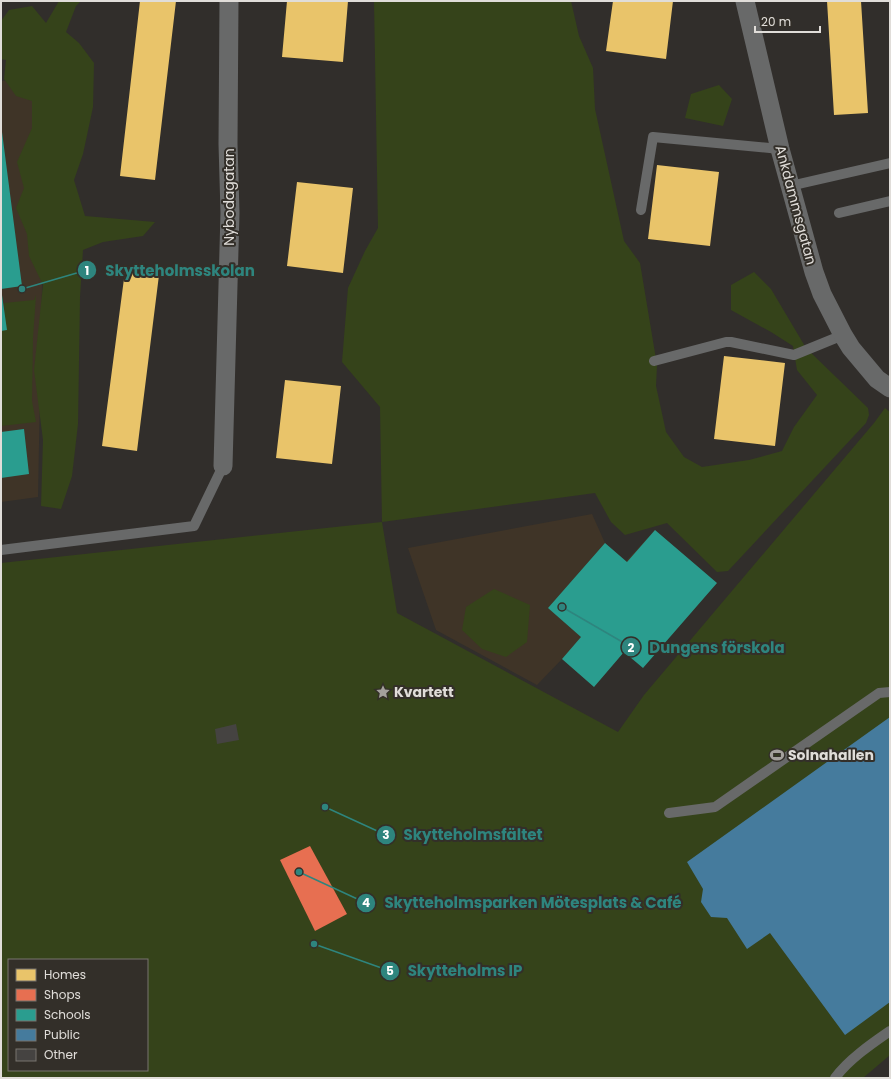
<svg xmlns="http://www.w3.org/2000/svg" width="891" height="1079" viewBox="0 0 891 1079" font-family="Poppins,sans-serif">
<rect width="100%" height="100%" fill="#312e2b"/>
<path fill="#3f3427" d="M46 75 38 497 1 502V81Z
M592 514 605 543 626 561 655 530 717 583 643 668 624 652 594 687 562 659 537 685 436 630 408 548Z"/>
<path fill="#35431a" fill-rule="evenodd" d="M59 1H81L76 6 66 32 79 43 94 63 93 107 83 154 74 180 85 216 155 222 143 236 103 242 83 250 80 297 78 424 72 476 61 509 41 506 43 440 34 370 43 285 29 256 27 234 16 208 24 188 17 162 32 128V101L16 96 4 79 6 60 1 59V21L9 10 32 6 46 23Z
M374 1H571L579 36 593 68 595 109 624 241 640 263 657 365 656 386 666 432 684 457 702 467 749 460 782 451 794 427 817 395 797 370 793 346 771 332 731 310V285L754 272 771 289 806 348 868 408 869 415 866 423 728 571 717 572 667 523 625 535 611 522 595 493 382 522 397 613 618 732 644 695 874 423 885 408 890 412V1055L863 1078H1V563L382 522 380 407 342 362 348 288 365 251 378 228ZM9 960H147V1070H9Z
M719 85 732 99 723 126 685 118 691 94Z
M36 295 33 338 32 401 36 422 1 426V365L2 364 1 354V331L6 330 4 303 34 300Z
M494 589 530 605 527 642 506 657 482 649 462 630 466 607Z"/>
<path fill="#e9c46a" d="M140 1H176L155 180 120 176Z
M287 1H348L343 62 282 57Z
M613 1H673L666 59 606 51Z
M827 1H861L868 113 834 115Z
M657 165 719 172 710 246 648 239Z
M297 182 353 188 343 273 287 266Z
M125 271 159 275 137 451 102 446Z
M724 356 785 363 775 446 714 439Z
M285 380 341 386 332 464 276 458Z"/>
<path fill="#e76f51" d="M310 846 347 914 315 931 280 860Z"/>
<path fill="#2a9d8f" d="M1 132H2L22 286 1 289Z
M1 295H2L7 330 1 331Z
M24 429 29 474 1 478V432Z
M655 530 717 583 643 668 624 652 594 687 562 659 581 637 548 608 605 543 627 562Z"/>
<path fill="#457b9d" d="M890 717V1002L845 1035 770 933 747 949 727 918 711 917 701 902 703 889 687 862Z"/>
<path fill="#454341" d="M236 724 239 740 217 744 215 729Z"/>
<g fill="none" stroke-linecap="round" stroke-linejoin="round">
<path stroke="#686969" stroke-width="10" d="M790 186 890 163
M641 210 653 137 780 149
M839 213 890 201
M654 361 726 342H731L794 355 843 335
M1 550 194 526 223 466
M669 813 715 807 879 693 890 692
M835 1078C848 1060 871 1044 890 1031"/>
<path stroke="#686969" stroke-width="19" d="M745 1 780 149 814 272 822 294 843 335 851 348 877 379 890 388
M223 466 230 213 228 144 229 1"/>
</g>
<defs>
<symbol id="sight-bare" viewBox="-9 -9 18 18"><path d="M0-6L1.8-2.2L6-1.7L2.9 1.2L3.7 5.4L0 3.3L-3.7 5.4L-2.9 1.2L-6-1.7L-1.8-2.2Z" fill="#a3a09c" stroke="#332f29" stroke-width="2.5" paint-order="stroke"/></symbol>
<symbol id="stadium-bare" viewBox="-9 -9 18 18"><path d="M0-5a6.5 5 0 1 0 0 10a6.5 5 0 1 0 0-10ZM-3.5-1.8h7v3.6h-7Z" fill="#a3a09c" stroke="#332f29" stroke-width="2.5" paint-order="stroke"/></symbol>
</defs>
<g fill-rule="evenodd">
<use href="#sight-bare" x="373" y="682" width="20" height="20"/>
<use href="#stadium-bare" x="767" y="745" width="20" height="20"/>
</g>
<g text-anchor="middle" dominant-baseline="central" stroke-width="4" stroke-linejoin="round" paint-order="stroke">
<g font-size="14" fill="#e0ddd9" stroke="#332f29">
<text transform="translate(229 197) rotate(-90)">Nybodagatan</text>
<text transform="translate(796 205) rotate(75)">Ankdammsgatan</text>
</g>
<g font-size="14" font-weight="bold" fill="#e0ddd9" stroke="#332f29" text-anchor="start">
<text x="394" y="692">Kvartett</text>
<text x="788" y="755">Solnahallen</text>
</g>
</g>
<path fill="none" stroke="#2e857e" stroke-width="1.5" d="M22 289L87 270M562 607L631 647M325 807L386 835M299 872L366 903M314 944L390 971"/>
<g fill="#2e857e" stroke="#332f29" stroke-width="1.5">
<circle cx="22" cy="289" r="4"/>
<circle cx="562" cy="607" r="4"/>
<circle cx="325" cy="807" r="4"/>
<circle cx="299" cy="872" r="4"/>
<circle cx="314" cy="944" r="4"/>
<circle cx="87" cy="270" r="10"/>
<circle cx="631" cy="647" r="10"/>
<circle cx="386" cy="835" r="10"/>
<circle cx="366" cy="903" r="10"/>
<circle cx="390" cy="971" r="10"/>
</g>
<g font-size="12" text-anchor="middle" font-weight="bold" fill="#fff">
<text x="87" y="275">1</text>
<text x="631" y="652">2</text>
<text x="386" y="839">3</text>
<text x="366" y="907">4</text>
<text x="390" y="975">5</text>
</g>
<g font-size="15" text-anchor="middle" font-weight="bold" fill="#2e857e" stroke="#332f29" stroke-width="4" stroke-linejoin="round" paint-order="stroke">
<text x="180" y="276">Skytteholmsskolan</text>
<text x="717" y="653">Dungens förskola</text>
<text x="473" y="840">Skytteholmsfältet</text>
<text x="533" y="908">Skytteholmsparken Mötesplats &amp; Café</text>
<text x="465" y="976">Skytteholms IP</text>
</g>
<rect width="891" height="1079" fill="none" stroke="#e0ddd9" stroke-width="4"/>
<rect x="8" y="959" width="140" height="112" fill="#332f29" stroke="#78756f"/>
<rect x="16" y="969" width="20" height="12" fill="#e9c46a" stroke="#78756f"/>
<text x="44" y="979" font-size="12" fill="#e0ddd9">Homes</text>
<rect x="16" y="989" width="20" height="12" fill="#e76f51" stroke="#78756f"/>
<text x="44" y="999" font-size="12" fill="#e0ddd9">Shops</text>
<rect x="16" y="1009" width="20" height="12" fill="#2a9d8f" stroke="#78756f"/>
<text x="44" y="1019" font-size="12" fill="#e0ddd9">Schools</text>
<rect x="16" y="1029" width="20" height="12" fill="#457b9d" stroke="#78756f"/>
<text x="44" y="1039" font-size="12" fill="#e0ddd9">Public</text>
<rect x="16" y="1049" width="20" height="12" fill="#454341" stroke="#78756f"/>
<text x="44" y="1059" font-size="12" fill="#e0ddd9">Other</text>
<path d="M755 26v6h65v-6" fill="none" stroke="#e0ddd9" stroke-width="2"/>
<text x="761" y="26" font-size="12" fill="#e0ddd9" stroke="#332f29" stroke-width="3" paint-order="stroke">20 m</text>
</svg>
